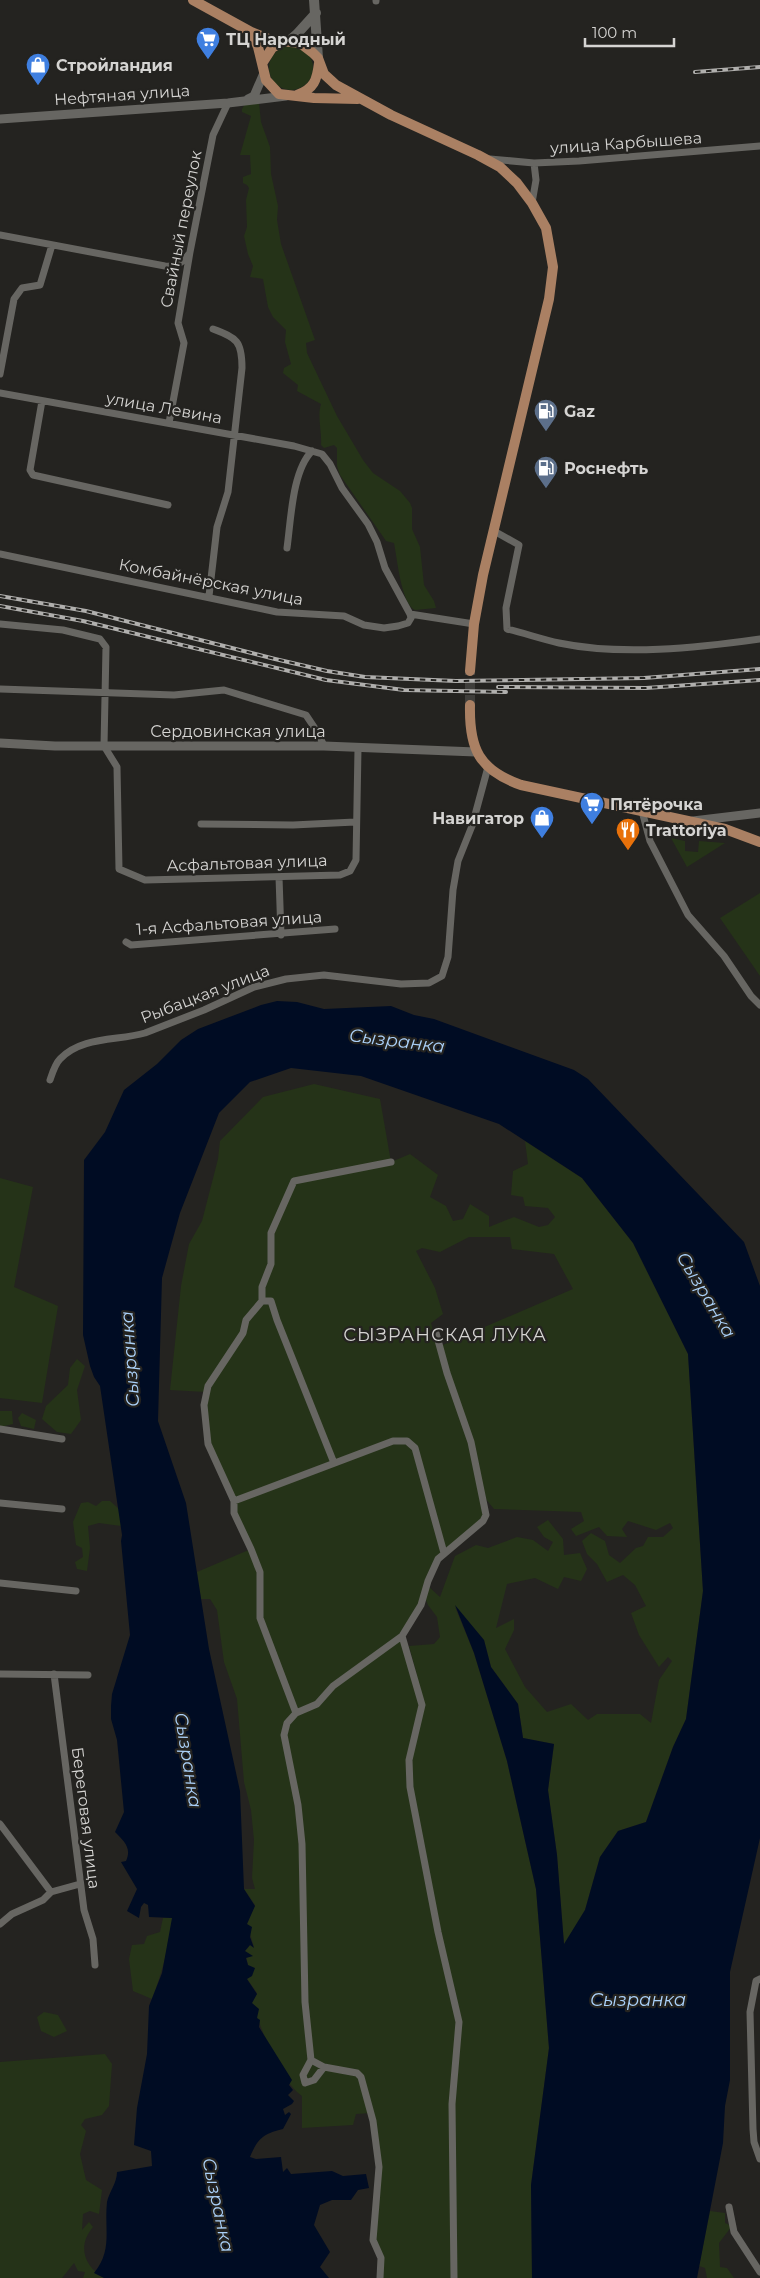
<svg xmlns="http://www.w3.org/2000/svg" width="760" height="2278" viewBox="0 0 760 2278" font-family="Montserrat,sans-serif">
<rect width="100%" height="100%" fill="#242320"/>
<path fill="#253318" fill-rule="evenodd" d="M269 68a22 22 0 1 1 44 0a22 22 0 1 1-44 0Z
M259 103 261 122 270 147 271 174 278 206 277 220 281 244 315 340 306 343 307 353 337 416 363 460 373 473 400 491 410 503 412 508V529L420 547 424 585 434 601 436 608 415 610C401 604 397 557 394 543L386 541 384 538 340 475 337 466V448L334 445 324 448 321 445C322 431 317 417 321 404L297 391 298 385 283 373 284 368 291 364 285 342 286 330 273 317 268 307 263 279 250 277 253 266 248 254 244 236 247 227 246 200 249 188 247 185 243 183V177L251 174 250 155H240L251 116 242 112V109L245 104Z
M671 838 685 841V851L698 852 699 841 725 843 687 867Z
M760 893V976L720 918Z
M314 1084 380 1099 391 1162 410 1154 438 1175 430 1197 446 1206 453 1221 463 1219 470 1204 489 1216V1227L514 1217 539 1227 548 1225 555 1217 548 1208 525 1206 523 1197 511 1195 513 1171 528 1164 525 1141 582 1178 633 1243 688 1354 703 1591 686 1719 673 1747 646 1822 618 1831 600 1857 585 1910 564 1945 557 1855 548 1790 554 1744 523 1738 518 1704 491 1667 484 1640 455 1607 474 1653 507 1761 536 1889 549 2048 531 2185 532 2278H380L381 2258 373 2240 379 2167 371 2113 356 2114 353 2125 302 2128V2096C280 2081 261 2028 252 2003L257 1993 247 1979 248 1965 245 1951 250 1945 254 1947 247 1924 255 1905 244 1889H255L252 1878 254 1840 251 1810 244 1782 237 1699 224 1662 217 1610 210 1599H201L197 1572 251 1549 234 1513V1501L208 1444 206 1392 170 1390 181 1286 189 1244 202 1221 218 1159 220 1141 263 1097ZM469 1237H510L512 1249 554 1254 573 1289 438 1347 431 1323 443 1314 435 1288 416 1251 422 1248 440 1252ZM485 1498 494 1509 581 1512 584 1521 571 1529 576 1536 599 1527 607 1536 627 1537 622 1529 628 1521 656 1530 670 1523 673 1528 663 1537H648L643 1546 636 1548 620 1563 609 1555 605 1541 591 1533 582 1541 587 1554 597 1564 607 1582 623 1575 635 1585 646 1606 631 1613 639 1635 659 1667 668 1657 672 1661 659 1680 651 1723 640 1714H597L588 1720 571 1704 547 1712 525 1687 505 1649 514 1630V1619L496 1628 507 1584 535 1578 558 1589 564 1577 581 1581 587 1569 580 1553 564 1555 563 1539 548 1520 537 1527 544 1537 553 1542 548 1551 533 1540 517 1537 488 1548 476 1545 455 1556 440 1597 429 1587 441 1555 486 1515ZM424 1595 428 1605 437 1617 440 1637 434 1644 409 1646 417 1675H413L402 1636Z
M0 1178 33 1187 14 1287 58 1306 42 1403 0 1398Z
M77 1359 85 1366 77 1390 81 1420 71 1434 57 1432 42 1419 46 1406 68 1385 70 1368Z
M0 1411H12L13 1424 0 1427Z
M22 1413 36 1420 34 1429 21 1426 18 1418Z
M102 1501H110L119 1509 121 1526 99 1523 88 1526 90 1548 87 1571 77 1569 75 1562 83 1557 82 1548 76 1545 73 1522 81 1503 88 1502 96 1506Z
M163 1918H173C169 1946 162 1973 152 1999L133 1991 129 1959 132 1945 144 1944 147 1936 160 1932Z
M44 2012 58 2015 67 2031 54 2037 41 2031 37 2017Z
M105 2054 112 2064 109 2106 102 2115 85 2119 81 2125 86 2131 80 2154 86 2180 102 2190 99 2214 90 2211 83 2214 82 2230 89 2222 93 2227C77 2246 84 2266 104 2278H83L85 2272 78 2271 74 2263 62 2278H0V2062Z
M710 2211 725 2213V2223L732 2226 719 2243 720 2267 727 2268 734 2278H707L705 2268 699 2266Z"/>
<path fill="#000c23" d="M277 1001 297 1002 324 1009 391 1006 414 1015 434 1019 574 1070 588 1079 744 1242 760 1286V1838L730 1972V2080L725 2106 723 2143 697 2278H532L531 2185 549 2048 536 1889 507 1761 474 1653 455 1605 484 1640 491 1667 518 1704 523 1738 554 1744 548 1790 557 1855 564 1944 585 1910 600 1857 618 1831 646 1822 673 1747 686 1719 703 1591 688 1354 633 1243 582 1178 499 1124 361 1076 291 1068 250 1082 219 1113 180 1213 162 1278 158 1421 186 1503 209 1649 240 1791 244 1889 255 1906 247 1924 252 1927 250 1937 254 1948 250 1945 245 1951 253 1956 246 1958 248 1965 255 1968 252 1976 247 1979 257 1994 252 2003 259 2009 257 2018 260 2020 259 2027 292 2080 289 2085 293 2090 288 2095 294 2101 292 2104 283 2109 285 2115 289 2112 291 2114 283 2129C263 2134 258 2138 250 2157L256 2159 281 2157 283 2172 287 2168 291 2174 332 2171 343 2176 366 2174 369 2188 358 2190 351 2200H332L320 2205 314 2225 330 2252 320 2267 329 2278H104L94 2273C113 2250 104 2229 107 2202 109 2192 117 2183 117 2172L152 2166 151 2151 134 2145 137 2108 147 2054 149 2006 162 1973 172 1918 149 1917 148 1905 144 1903 141 1907 139 1918 127 1911 137 1889 121 1862 126 1861C132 1848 124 1841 115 1832L124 1812 117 1740 111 1719V1706L112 1694 130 1635 121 1541 122 1535 100 1386 94 1377 90 1366 83 1335 84 1160 105 1132 124 1090 157 1064 181 1040 198 1029 261 1005Z"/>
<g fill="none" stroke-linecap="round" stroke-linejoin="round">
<path stroke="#3f3e3b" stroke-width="10" stroke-dasharray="10 5" stroke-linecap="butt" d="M470 705V671"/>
<path stroke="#676662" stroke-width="7" d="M376 0V1
M490 159 534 163
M532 203 536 180 534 163 579 161 760 146
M0 235 165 266C176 267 182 263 189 254
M0 374 14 299 22 288 40 285 52 245
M0 393 294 446 322 454 330 464 342 488 368 524 377 542 385 568 410 614
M42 401 30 470 33 475 168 505
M169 423 184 343 178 323 190 252 213 135 228 103
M494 531 519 545 506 608 507 629C524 633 541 639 559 643 621 656 697 648 760 639
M287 548C291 520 292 471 312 451
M0 554 277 612 344 616 364 625 384 628 398 626 408 623 411 618 410 614
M209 596 217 527 228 492 242 368C242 341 237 338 213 329
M410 614 474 624
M0 624 63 630 100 639 106 647 104 746 117 767 119 869 145 880 340 875 350 871 356 860 358 749
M0 689 174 695 224 690 306 715 318 733 324 746
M642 811 650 841 688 915 724 956 751 996 760 1005
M201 824 293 825 355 822
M279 877 281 935
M126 942 131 945 335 929
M50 1080C52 1074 55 1064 60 1059 82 1036 118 1041 145 1033L204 1010 254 987 286 979 324 975 401 984 429 983 442 976 448 957 453 890 458 861 472 826 488 767
M262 1301H271L277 1320 334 1463
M436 1333 447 1373 471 1442 486 1515 483 1521 438 1559 428 1581 421 1605 402 1636 422 1705 409 1760 410 1787 438 1932 459 2022 452 2104 454 2278
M0 1429 62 1439
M234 1501 393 1441H407L415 1448 444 1553
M0 1503 62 1509
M0 1583 76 1591
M0 1674 88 1675
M54 1674 84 1910 93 1939 95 1965
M296 1713 260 1618V1572L251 1549 234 1513V1501L208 1444 204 1405 208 1386 243 1333 246 1320 262 1301V1287L271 1264V1233L294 1181 391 1162
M0 1824 51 1892
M0 1924 12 1914 43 1900 51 1892 80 1884
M760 1979 756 1981 750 2012 753 2129 754 2142 760 2159
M311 2060 303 2075 305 2083 314 2080 324 2067
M729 2207 734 2232 760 2272
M380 2278 381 2258 373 2240 379 2167 373 2121 361 2077 357 2073 324 2067 311 2060 305 2002 302 1844 298 1805 284 1735 287 1723 296 1713 317 1704 333 1686 402 1636"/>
<path stroke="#676662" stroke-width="9" d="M248 99 254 96 264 73
M0 119 228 103 286 96
M0 743 55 746H324L476 752
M693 821 760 813"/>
<path stroke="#676662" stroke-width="10" d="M314 0 318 58
M289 41 297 34 316 13"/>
<path stroke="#aa8063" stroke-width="10" d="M193 0 251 32 271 40 300 43 313 53 318 58 324 74 336 85 391 115 478 155 500 167 517 183 532 203 546 228 553 267 549 299 483 575 474 624 470 671
M251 32 258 47 266 80 279 94 314 98 358 99
M263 62 272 48 284 41
M297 95C314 89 317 80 319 63
M470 705C469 749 479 770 521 785L725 829 760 842"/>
<defs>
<path id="rail" d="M695 72 760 67
M0 596 86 611 275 659 327 671 365 677 456 681 644 678 760 669
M0 606 83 621 326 680 404 690 506 692
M498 687 646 688 760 680"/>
</defs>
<use href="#rail" stroke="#b0afad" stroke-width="4"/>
<use href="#rail" stroke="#242320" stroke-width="2" stroke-dasharray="5.5" stroke-linecap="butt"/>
</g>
<defs>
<symbol id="supermarket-pin" viewBox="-11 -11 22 30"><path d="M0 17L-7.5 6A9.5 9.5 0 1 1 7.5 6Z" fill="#3f7fe0" stroke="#242320"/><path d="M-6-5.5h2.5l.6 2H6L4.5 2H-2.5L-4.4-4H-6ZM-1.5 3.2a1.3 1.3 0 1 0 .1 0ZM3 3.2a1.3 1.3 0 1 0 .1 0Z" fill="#fff"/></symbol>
<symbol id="shop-pin" viewBox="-11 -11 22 30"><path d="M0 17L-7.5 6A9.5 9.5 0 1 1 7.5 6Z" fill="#3f7fe0" stroke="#242320"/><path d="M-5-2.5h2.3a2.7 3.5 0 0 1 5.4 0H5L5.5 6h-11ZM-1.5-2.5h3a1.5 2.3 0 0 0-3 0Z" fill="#fff"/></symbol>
<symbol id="fuel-pin" viewBox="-11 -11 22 30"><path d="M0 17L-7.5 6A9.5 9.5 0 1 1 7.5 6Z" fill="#5c6f8a" stroke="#242320"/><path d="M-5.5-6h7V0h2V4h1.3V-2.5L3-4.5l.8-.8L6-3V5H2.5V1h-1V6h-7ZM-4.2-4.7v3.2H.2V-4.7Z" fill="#fff"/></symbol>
<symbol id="restaurant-pin" viewBox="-11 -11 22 30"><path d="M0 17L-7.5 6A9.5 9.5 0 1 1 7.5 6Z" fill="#e8710a" stroke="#242320"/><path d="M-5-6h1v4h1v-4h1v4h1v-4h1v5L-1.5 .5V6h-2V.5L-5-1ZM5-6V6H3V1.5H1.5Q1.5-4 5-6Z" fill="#fff"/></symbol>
</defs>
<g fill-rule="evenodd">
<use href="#supermarket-pin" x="194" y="25" width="28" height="38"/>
<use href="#shop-pin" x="24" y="51" width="28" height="38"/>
<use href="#fuel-pin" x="532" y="397" width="28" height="38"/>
<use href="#fuel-pin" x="532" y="454" width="28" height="38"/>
<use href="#supermarket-pin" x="578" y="790" width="28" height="38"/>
<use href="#shop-pin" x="528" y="804" width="28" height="38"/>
<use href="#restaurant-pin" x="614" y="816" width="28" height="38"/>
</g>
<g text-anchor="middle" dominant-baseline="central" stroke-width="4.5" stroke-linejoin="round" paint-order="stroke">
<g font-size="16" font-weight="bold" fill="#d5d4d2" stroke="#242320" text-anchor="start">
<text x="226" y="39">ТЦ Народный</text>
<text x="56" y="65">Стройландия</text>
<text x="564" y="411">Gaz</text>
<text x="564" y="468">Роснефть</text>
<text x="610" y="804">Пятёрочка</text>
<text x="524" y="818" text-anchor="end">Навигатор</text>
<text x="646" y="830">Trattoriya</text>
</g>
<g font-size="16" fill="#d5d4d2" stroke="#242320">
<text transform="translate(122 95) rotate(-4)">Нефтяная улица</text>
<text transform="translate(626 143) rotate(-4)">улица Карбышева</text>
<text transform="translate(181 229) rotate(-79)">Свайный переулок</text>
<text transform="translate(164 408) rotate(10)">улица Левина</text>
<text transform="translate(211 582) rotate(11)">Комбайнёрская улица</text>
<text x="238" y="731">Сердовинская улица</text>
<text transform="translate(247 863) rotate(-2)">Асфальтовая улица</text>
<text transform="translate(229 923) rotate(-4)">1-я Асфальтовая улица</text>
<text transform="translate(205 994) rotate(-21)">Рыбацкая улица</text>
<text transform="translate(86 1818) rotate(83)">Береговая улица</text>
</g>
<g font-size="18" font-style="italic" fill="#abd1f9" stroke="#242320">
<text transform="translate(397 1041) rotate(7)">Сызранка</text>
<text transform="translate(706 1295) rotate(59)">Сызранка</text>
<text transform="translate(130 1359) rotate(-94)">Сызранка</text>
<text transform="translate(188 1760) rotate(81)">Сызранка</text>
<text x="638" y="2000">Сызранка</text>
<text transform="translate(218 2205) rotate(78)">Сызранка</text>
</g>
<g font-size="18" letter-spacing="1" fill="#d5d4d2" stroke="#242320">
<text x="445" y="1335">СЫЗРАНСКАЯ ЛУКА</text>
</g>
</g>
<path d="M585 38v8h89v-8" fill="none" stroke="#d5d4d2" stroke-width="2.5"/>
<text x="592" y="38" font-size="15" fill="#d5d4d2" stroke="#242320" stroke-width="4" paint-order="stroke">100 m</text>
</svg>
